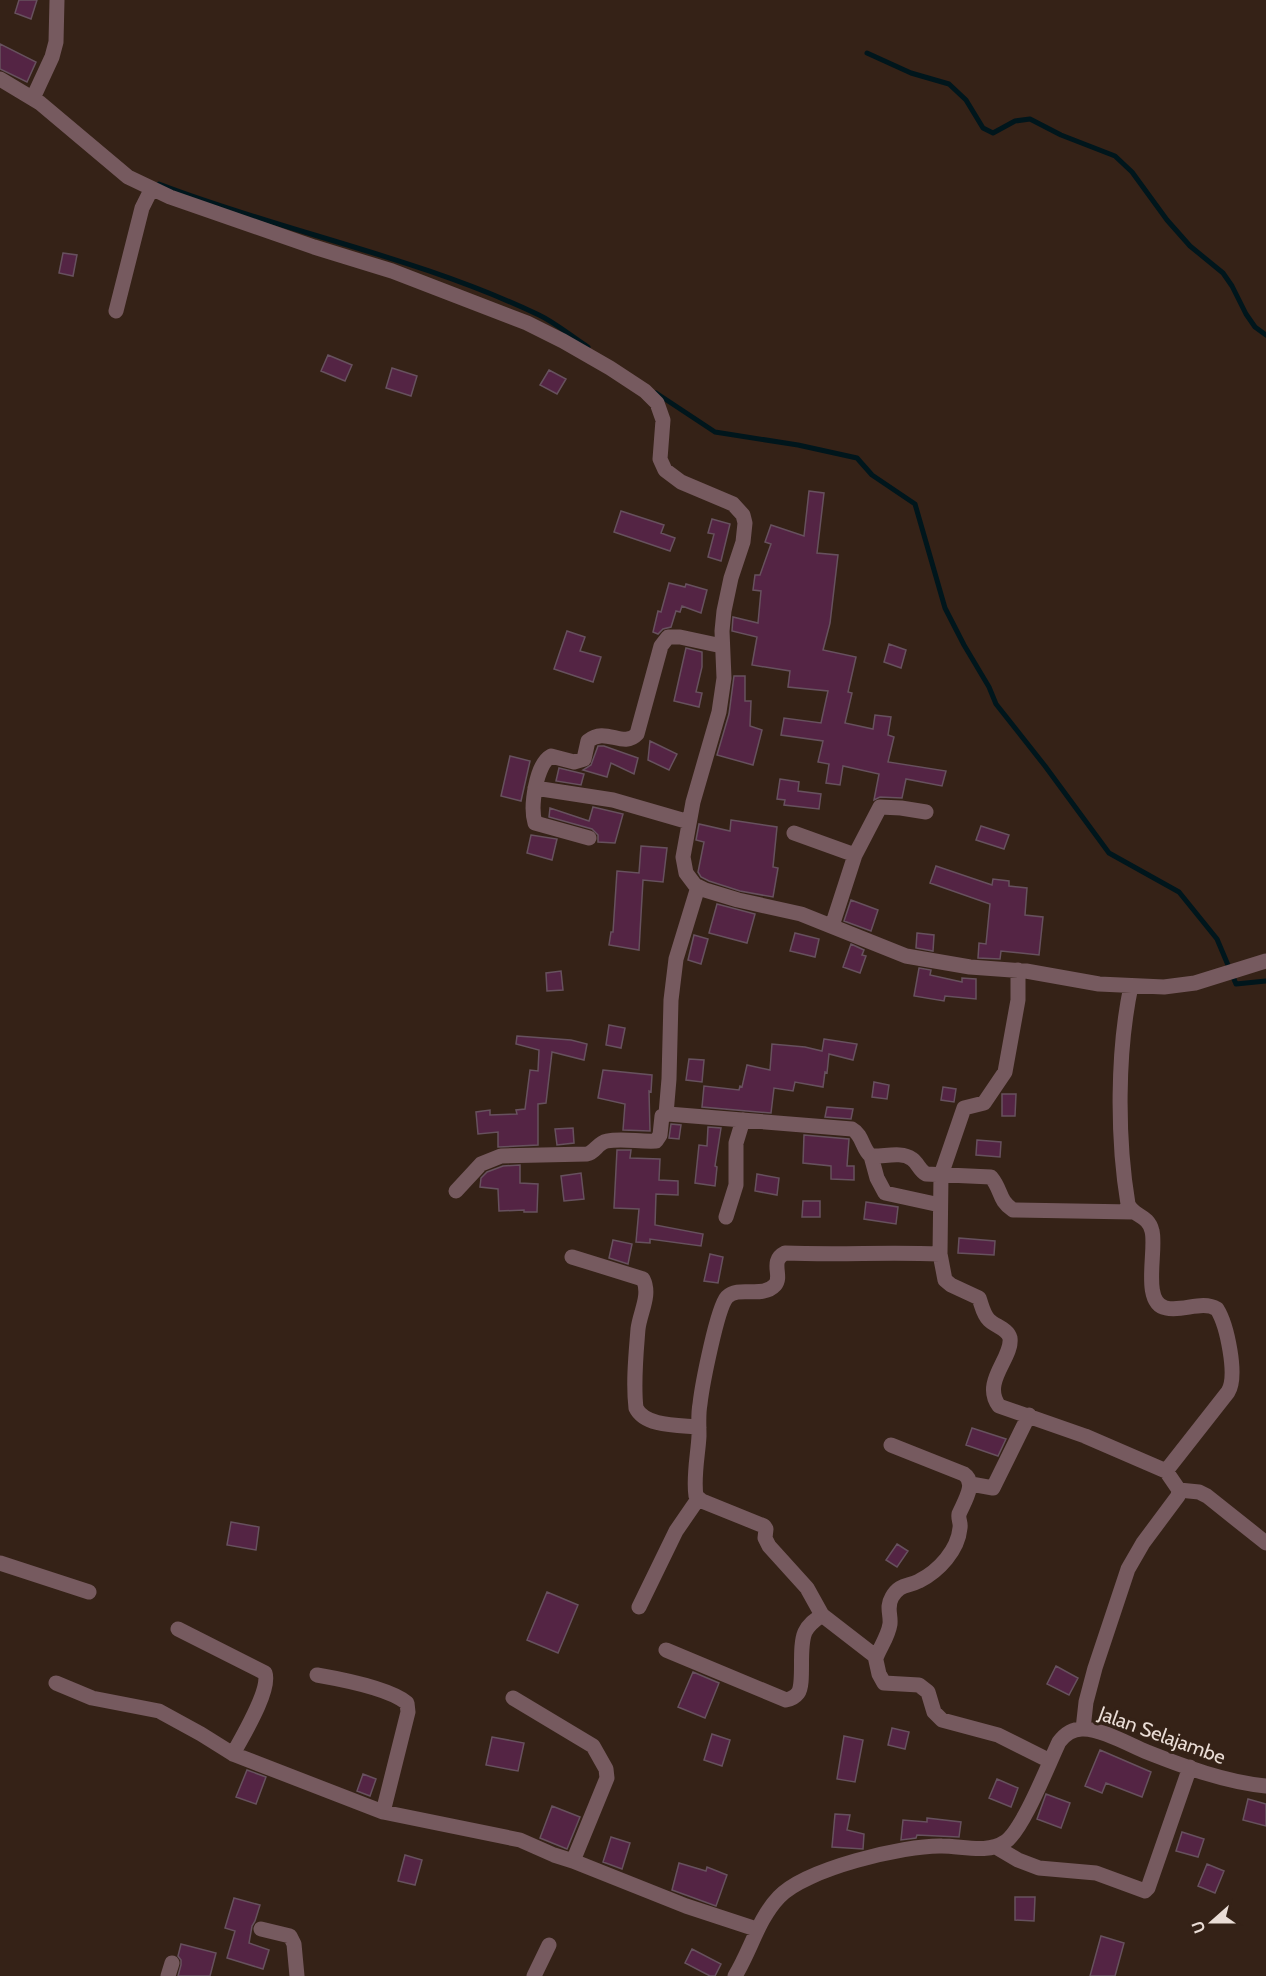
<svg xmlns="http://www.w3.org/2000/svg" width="1266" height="1976" viewBox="0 0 1266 1976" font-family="Cabin,sans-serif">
<rect width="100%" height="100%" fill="#352217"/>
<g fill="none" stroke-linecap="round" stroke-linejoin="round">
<path stroke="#00161c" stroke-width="5" d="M867 53 911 73 949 84 966 100 983 128 993 133 1015 121 1030 119 1061 135 1115 156 1132 172 1167 220 1190 246 1223 273 1232 286 1246 314 1255 327 1266 335
M159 184C284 232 417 257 539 315 556 323 572 337 588 347
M656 393 715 432 798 445 857 458 872 475 915 504 945 608 964 645 989 687 996 704 1045 766 1109 853 1179 892 1217 939 1236 984 1266 981"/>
</g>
<path fill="#542444" stroke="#67515e" stroke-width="1.5" d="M19 0H37L31 19 15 13Z
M0 44 36 62 27 82 0 69Z
M63 253 77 255 73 276 59 273Z
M328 355 352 365 345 381 321 371Z
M392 368 417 376 411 396 386 388Z
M549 370 566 379 557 394 540 385Z
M809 491 824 493 817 553 838 555 830 623 823 650 856 657 848 692 852 693 845 723 873 729 875 715 891 717 888 735 894 737 888 762 946 771 942 786 906 779 902 798 880 797 874 800 879 774 843 766 840 785 826 783 829 764 818 762 823 741 781 735 784 718 821 723 828 691 788 687 790 671 752 665 757 637 732 631 733 617 758 623 761 591 753 590 755 575H760L771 544 765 542 771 525 804 536Z
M621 511 664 525 661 533 675 538 670 551 614 532Z
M712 519 730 524 721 561 708 557 714 534 708 533Z
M669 583 685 587 686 584 707 590 701 613 682 606 680 612 676 611 671 627 663 629 658 634 653 632 658 611 661 612Z
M567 631 585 637 580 651 601 657 593 682 554 669Z
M889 644 906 650 901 668 884 662Z
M686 648 702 652V667L696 692 702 693 699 707 674 701Z
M734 676H745V701H751L750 726 762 730 753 765 717 755 729 714Z
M650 741 677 754 669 770 648 760Z
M598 746H604L638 758 634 774 611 763 607 777 583 770 591 765Z
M510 756 530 761 521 801 501 796Z
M559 768 584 774 581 785 556 781Z
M780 779 799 782 798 791 821 794 819 809 784 805 785 800 777 799Z
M593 807 623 814 615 843 598 842V835L592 829 549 817 550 808 589 821Z
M731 820 777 827 773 867 778 868 773 897 740 891 709 881 701 877 698 872 704 842 696 840 699 824 730 831Z
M981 826 1009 835 1004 849 976 840Z
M531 835 557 839 552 860 527 853Z
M641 846 667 848 663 882 643 880 639 950 609 945 611 932H613L617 871 639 873Z
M936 866 992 885 993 879 1009 881V886L1027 888 1025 915 1043 917 1039 955 1001 951 1000 959 978 958 979 943 986 944 990 904 930 883Z
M851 900 878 910 871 931 844 921Z
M717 904 755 914 747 943 709 933Z
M795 933 819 939 815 957 790 951Z
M917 933 934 935 933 951 916 948Z
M694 935 708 939 701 964 688 960Z
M851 944 864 950 862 955 866 956 860 973 843 967Z
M919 968 931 970 930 975 962 982V978L976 979V999L945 996 944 1001 914 996Z
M561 971 563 990 547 991 546 973Z
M609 1025 625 1028 621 1048 606 1045Z
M517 1036 571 1040 587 1044 584 1060 552 1052 546 1103 538 1104V1145L498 1147V1132L478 1134 476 1112 490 1110V1115L517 1114 516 1110 525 1109 530 1070 538 1071 539 1050 516 1044Z
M824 1039 857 1044 853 1060 829 1054 827 1073 825 1072 823 1087 795 1082 793 1091 774 1088 771 1113 702 1107 704 1086 739 1090 740 1086 742 1087 747 1065 770 1070 772 1044 805 1047 822 1051Z
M689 1059 704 1060 702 1082 686 1080Z
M603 1070 652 1075 651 1092 649 1091 650 1131 623 1130 625 1104 598 1098Z
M874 1082 889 1085 887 1099 872 1097Z
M943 1087 956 1089 954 1102 941 1100Z
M1002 1094H1016L1015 1116H1002Z
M827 1107 853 1109 851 1119 825 1117Z
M671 1124 681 1125 679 1139 669 1138Z
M708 1127 721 1128 715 1166 717 1167 715 1186 695 1183 699 1145 707 1146Z
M573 1128 574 1143 557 1145 555 1129Z
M804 1135 849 1139 847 1166H854V1180L831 1179V1166L803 1163Z
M977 1140 1001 1142 1000 1157 976 1155Z
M617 1150H631L630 1158 660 1159 659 1180 678 1181V1195L656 1194 655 1225 703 1234 701 1246 650 1239V1243L636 1242 639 1209 614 1208Z
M520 1165V1183L538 1184 537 1212H524V1210L499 1211 498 1189 480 1187 481 1178 487 1172 503 1166Z
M581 1173 584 1199 564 1201 561 1176Z
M757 1174 779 1178 777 1195 755 1191Z
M803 1201H820V1217H802Z
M866 1202 898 1207 896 1224 864 1219Z
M959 1238 995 1241 994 1255 958 1253Z
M613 1240 632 1244 628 1264 609 1258Z
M710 1254 723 1257 718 1283 704 1281Z
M972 1428 1006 1439 998 1456 966 1445Z
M231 1522 259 1527 256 1550 227 1545Z
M897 1544 908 1551 897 1567 886 1560Z
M547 1592 578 1605 558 1653 527 1640Z
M1056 1666 1078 1678 1069 1695 1047 1684Z
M693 1672 719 1683 705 1718 678 1707Z
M892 1728 909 1732 905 1749 888 1745Z
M712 1734 730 1740 722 1766 704 1760Z
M844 1736 863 1740 855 1782 837 1779Z
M492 1737 524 1743 518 1771 486 1765Z
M1100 1750 1151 1772 1142 1797 1106 1783 1102 1793 1085 1786Z
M247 1770 266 1777 256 1804 236 1797Z
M363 1774 376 1779 370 1796 357 1791Z
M997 1779 1018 1788 1011 1807 989 1798Z
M1046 1794 1070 1803 1061 1828 1037 1819Z
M1248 1799 1266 1804V1826L1243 1820Z
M552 1806 580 1817 567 1849 540 1838Z
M835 1814 850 1815 847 1830 864 1834 863 1849 832 1847Z
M927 1818 961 1822 959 1837 917 1835 916 1838 901 1840 903 1820 927 1822Z
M1182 1832 1204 1839 1198 1857 1176 1851Z
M611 1837 630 1843 622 1869 603 1862Z
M405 1855 422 1860 415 1885 398 1881Z
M679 1863 706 1871 707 1867 727 1875 716 1906 672 1890Z
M1207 1864 1224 1871 1215 1893 1198 1886Z
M1015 1897H1035L1034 1921 1015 1920Z
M234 1898 260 1905 255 1921 252 1926 249 1943 269 1950 263 1969 227 1958 235 1931 225 1928Z
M1101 1936 1124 1943 1115 1976H1090Z
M181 1944 216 1953 210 1976H178L181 1965V1960L178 1956Z
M692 1949 721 1964 715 1976H710L685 1963Z"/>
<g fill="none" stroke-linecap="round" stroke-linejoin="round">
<path stroke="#765a5f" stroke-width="15" d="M0 79 40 103 128 177 170 197 314 247 392 271 527 323 563 341 610 368 645 391 657 403 663 420 660 459 665 470 681 482 733 504 743 515 745 523 743 542 731 578 724 611 722 631 724 678 719 712 693 802 683 857 686 873 695 885 705 890 738 900 801 914 906 956 970 967 1026 971 1099 984 1164 987 1195 983 1266 961
M33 98 52 57 56 42 57 0
M116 311 142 208 151 190
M535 788 613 800 689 822
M794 833 855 855 832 926
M589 838 535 823C530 807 536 764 551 756L574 762 584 759 588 741C606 726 623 749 637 734L661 646 668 637H680L722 646
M855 855 880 807 901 808 926 812
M1018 970V1000L1005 1072 984 1103 964 1108 941 1175 940 1254 945 1280 951 1285 979 1298C982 1306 983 1314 989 1320 995 1326 1008 1329 1010 1338 1013 1358 981 1382 999 1406L1085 1436 1166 1471
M1131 986C1117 1052 1117 1138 1128 1204 1133 1217 1148 1214 1152 1231 1157 1250 1141 1303 1166 1308 1183 1312 1202 1300 1217 1309 1227 1325 1238 1376 1228 1392L1166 1471 1179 1490
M666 1114 669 1079 671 1000 676 959 698 887
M871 1156 877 1178 885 1193 940 1205
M456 1191 481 1164 501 1156 587 1154C596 1152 597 1143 607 1141 622 1138 640 1142 656 1141L660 1135 662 1116 668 1114 852 1129C863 1135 862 1149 871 1156 884 1157 901 1151 912 1159 918 1163 919 1170 926 1174L991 1177C1002 1190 998 1200 1013 1210L1133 1212
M726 1217 736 1185V1143L743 1120
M940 1254C889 1252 837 1255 785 1253 769 1261 783 1276 775 1285 762 1299 739 1285 727 1297 717 1308 702 1386 700 1404 698 1414 699 1425 699 1436 698 1455 693 1477 696 1496L702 1501 764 1526 766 1529 765 1538 769 1546 807 1588 822 1615 875 1656 879 1674 884 1683 919 1685 928 1692 934 1712 942 1720 998 1735 1050 1761
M572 1257 643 1279C651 1295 640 1312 638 1329 636 1354 633 1383 636 1408 645 1427 680 1425 699 1427
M971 1484 993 1488 1029 1415
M0 1563 89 1592
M639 1607 676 1531 698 1499
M178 1629 265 1673C271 1690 242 1737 233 1754
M666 1650 786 1700C791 1699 795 1697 798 1693 805 1683 798 1648 805 1632 809 1624 815 1620 822 1615
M876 1658C880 1647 888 1637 890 1624 891 1614 886 1607 892 1597 900 1583 908 1587 919 1581 939 1571 958 1550 960 1528 961 1522 958 1520 959 1514 964 1502 977 1483 964 1474L891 1445
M317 1675C340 1679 389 1688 407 1703L408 1712 383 1812
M56 1683 92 1698 159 1711 201 1734 233 1754 383 1812 520 1840 554 1855 573 1861 686 1906 756 1929
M513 1698 593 1746 606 1769 607 1778 573 1861
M1083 1729 1086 1702 1095 1668 1128 1569 1143 1543 1178 1496 1179 1490 1199 1492 1207 1496 1266 1543
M996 1847 1018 1860 1039 1868 1096 1873 1145 1891 1148 1888 1190 1767
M261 1929 290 1936 294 1944 297 1976
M168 1976 172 1963
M534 1976 549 1945
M735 1976C751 1950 758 1919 779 1897 805 1869 904 1845 942 1846 962 1846 988 1854 1005 1842 1023 1830 1048 1765 1059 1742 1065 1734 1072 1729 1082 1729 1100 1728 1130 1745 1147 1752 1185 1767 1225 1782 1266 1786"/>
</g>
<g text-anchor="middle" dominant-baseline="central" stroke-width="6" stroke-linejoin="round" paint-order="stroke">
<g font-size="20" fill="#eaddd6" stroke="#352217">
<text transform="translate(1162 1735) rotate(20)">Jalan Selajambe</text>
</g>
</g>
<g transform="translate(1212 1922) rotate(249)" stroke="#352217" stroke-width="4.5" paint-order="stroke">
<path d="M0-4.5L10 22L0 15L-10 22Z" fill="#eaddd6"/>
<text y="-9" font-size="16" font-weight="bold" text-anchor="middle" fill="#eaddd6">U</text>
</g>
</svg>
